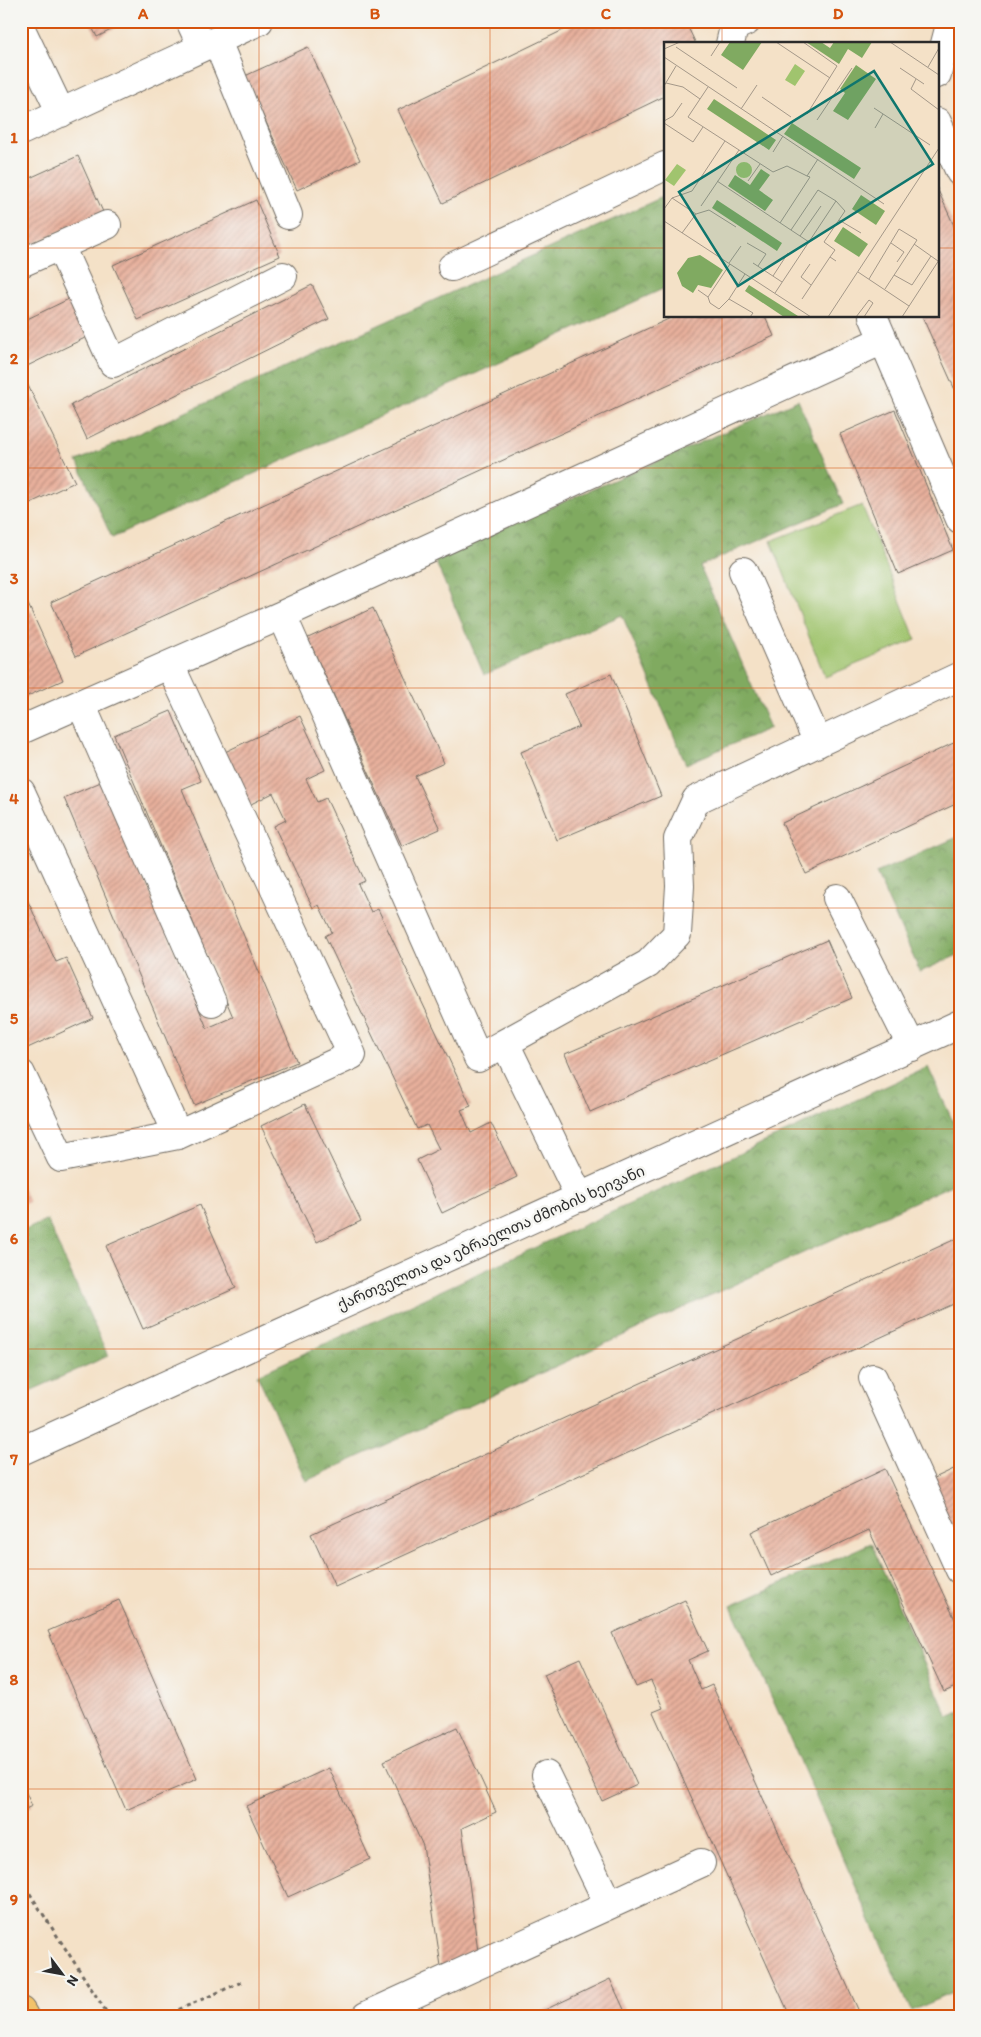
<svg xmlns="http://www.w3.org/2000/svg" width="981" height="2037" viewBox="0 0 981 2037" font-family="Itim,'Noto Sans Georgian',sans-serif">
<defs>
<pattern id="forest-crowns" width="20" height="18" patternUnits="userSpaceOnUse" patternTransform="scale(1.25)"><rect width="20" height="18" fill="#80aa61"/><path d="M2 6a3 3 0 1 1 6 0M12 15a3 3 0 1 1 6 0" fill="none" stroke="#698b50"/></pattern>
<pattern id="building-hatch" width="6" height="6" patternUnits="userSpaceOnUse" patternTransform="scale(1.25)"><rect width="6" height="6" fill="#e8b09c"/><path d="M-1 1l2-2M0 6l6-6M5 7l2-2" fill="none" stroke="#bc8f7f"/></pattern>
</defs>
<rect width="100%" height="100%" fill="#f6f6f2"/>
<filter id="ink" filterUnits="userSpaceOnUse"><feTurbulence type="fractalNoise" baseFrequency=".02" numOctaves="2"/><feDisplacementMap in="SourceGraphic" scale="10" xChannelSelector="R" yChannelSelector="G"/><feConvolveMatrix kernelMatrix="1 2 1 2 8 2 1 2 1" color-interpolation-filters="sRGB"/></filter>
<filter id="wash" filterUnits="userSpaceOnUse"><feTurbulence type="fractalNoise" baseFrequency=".0096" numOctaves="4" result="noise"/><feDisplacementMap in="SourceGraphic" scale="20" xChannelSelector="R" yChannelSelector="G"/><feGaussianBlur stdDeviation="1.12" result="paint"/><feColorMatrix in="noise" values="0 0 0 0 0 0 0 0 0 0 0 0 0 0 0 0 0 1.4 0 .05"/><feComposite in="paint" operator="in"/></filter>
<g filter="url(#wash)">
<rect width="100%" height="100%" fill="#f4e1c7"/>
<path fill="#a0c46e" stroke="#66784c" d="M862 505 916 640 825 677 771 541Z"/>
<path fill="url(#forest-crowns)" stroke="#566a46" d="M665 196V288L112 538 77 461Z
M798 400 843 504 700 566 770 728 686 764 622 615 484 675 434 558Z
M960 836V954L920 972 876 873Z
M928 1067 960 1137V1181L306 1481 257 1375Z
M47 1220 108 1356 21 1395V1232Z
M871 1543 948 1717 960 1712V1990L911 2011 731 1606Z"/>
<g id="blocks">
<path fill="url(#building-hatch)" d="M89 21H129L97 37Z
M582 21H685L696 44H665V96L443 203 398 110Z
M308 47 360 160 297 190 245 76Z
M78 156 103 212 21 249V182Z
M937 188 960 239V401L922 316H937Z
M256 200 280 256 138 320 113 265Z
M312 285 329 319 87 439 71 405Z
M71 298 89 336 21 369V322Z
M675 316H765L774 336 76 656 51 602Z
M21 371 75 482 24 506 21 499Z
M895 410 953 550 898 574 840 434Z
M21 589 63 680 21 699Z
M373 608 444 763 415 776 440 829 402 846 308 638Z
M611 674 661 796 557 840 521 752 579 727 565 694Z
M171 711 201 781 182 789 297 1062 194 1105 64 798 103 781 207 1028 233 1017 114 735Z
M300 716 325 770 306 779 317 802 326 798 365 881 358 884 371 912 378 909 471 1106 461 1110 471 1133 491 1123 517 1177 442 1213 417 1160 439 1149 427 1125 417 1129 325 936 332 932 319 905 313 908 274 826 286 820 273 793 249 805 225 752Z
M960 740V802L806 874 782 823Z
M21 886 56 962 66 958 93 1018 21 1051Z
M827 940 852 998 590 1112 565 1054Z
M305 1104 361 1221 317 1242 261 1126Z
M21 1183 29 1202 21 1205Z
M200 1205 236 1288 143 1329 106 1246Z
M960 1237V1301L335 1587 311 1534Z
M960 1466V1533L952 1537 926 1482Z
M885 1469 960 1630V1685L944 1692 869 1530 771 1576 751 1532Z
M119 1600 197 1779 126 1810 48 1631Z
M685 1600 708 1651 688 1660 701 1690 712 1685 861 2016H790L653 1712 663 1708 651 1681 636 1687 612 1633Z
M580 1658 637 1785 602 1801 544 1674Z
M457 1727 496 1812 462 1828 478 1952 441 1966 423 1846 384 1761Z
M329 1768 370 1859 288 1897 246 1806Z
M21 1782 32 1806 21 1811Z
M610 1979 627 2016H532Z"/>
</g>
</g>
<g filter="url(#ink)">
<use href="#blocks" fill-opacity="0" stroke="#716b62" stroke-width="1"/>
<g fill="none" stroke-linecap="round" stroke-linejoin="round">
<defs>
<path id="minor" d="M190 21 202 47
M21 29 61 113
M217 41 288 215
M730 44 734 27 747 21
M937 74 951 21
M937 122 960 172
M21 131 259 21
M60 246 113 363 283 276
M21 263 107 225
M452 267 665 166
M873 316 960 519
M743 571 818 743
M282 615 478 1058 505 1043 580 1198
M81 704 212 1002
M21 730 282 615 883 340
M21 792 178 1135
M837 898 912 1047
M505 1043 648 964 677 934 680 886 678 839 696 800 960 676
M21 1074 61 1158 178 1135 352 1055 170 665
M873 1378 960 1570
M21 1451 960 1024
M546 1775 609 1905
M366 2016 701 1863"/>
<path id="major" d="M21 2011 24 2016"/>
</defs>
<use href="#minor" stroke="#716b62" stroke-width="30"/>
<use href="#major" stroke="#716b62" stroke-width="30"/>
<path stroke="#716b62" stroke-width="3" stroke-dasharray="4 4" stroke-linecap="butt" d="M21 1880 109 2016
M164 2016 244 1981"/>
<use href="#minor" stroke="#fff" stroke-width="28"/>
<use href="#major" stroke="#f2c26a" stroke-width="28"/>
</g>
</g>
<path fill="none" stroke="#d5540f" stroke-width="1" stroke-opacity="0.55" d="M259 21V2016M490 21V2016M722 21V44M21 248H665M937 248H960M722 316V2016M21 468H960M21 688H960M21 908H960M21 1129H960M21 1349H960M21 1569H960M21 1789H960"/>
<g text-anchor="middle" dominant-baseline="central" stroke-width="5" stroke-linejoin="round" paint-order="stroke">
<g font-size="15" fill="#2b2b2b" stroke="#f6f6f2">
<text transform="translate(491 1238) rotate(-24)">ქართველთა და ებრაელთა ძმობის ხეივანი</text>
</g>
</g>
<g transform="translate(664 42)">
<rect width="275" height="275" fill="#f4e1c7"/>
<path d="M131 22 141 29 131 44 121 38ZM72 128a8 8 0 1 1 16 0a8 8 0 1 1-16 0ZM13 122 22 128 10 144 1 138Z" fill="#a0c46e"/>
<path d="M66 0H98L79 28 57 13ZM142 0H157L166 6 170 0H208L198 16 184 7 175 22ZM192 23 212 37 184 78 169 69 181 51 176 47ZM50 57 112 98 105 108 43 67ZM128 81 197 126 190 137 120 92ZM97 127 106 133 95 148 109 158 101 169 64 144 71 133 86 143ZM197 153 221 169 212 183 188 167ZM53 158 118 201 113 209 48 166ZM179 185 204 202 195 215 170 199ZM36 213 59 228 47 246 34 243 29 251 18 244 13 231 24 216ZM85 243 134 274 133 275H120L81 249Z" fill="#80aa61"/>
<path fill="none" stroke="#a49889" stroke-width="1" d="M112 0 166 36M139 0 173 24 143 72M226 0 275 33M12 5 73 46M0 7 16 0M47 14 56 0M0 15 220 162M264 25 275 6M236 26 260 42M252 37 247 47 275 68M2 41 19 45 36 57M0 44 12 24M44 45 24 75 109 130 123 124 143 134M98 55 127 75M210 66 266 103M77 67 93 43M153 78 188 26M0 79 9 74 18 61M0 81 29 100 39 85M211 86 219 72M109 110 119 94M53 139 145 200M84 139 96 122M8 156 32 172 45 168 72 185M37 164 75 108M0 167 8 156 28 149 61 99M175 178 197 191M0 179 147 275M116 181 146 135 143 134 154 117M127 188 154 148 172 159 181 169 160 200 171 208 166 215 172 219M18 191 32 172M136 194 157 164M83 201 102 212 94 224M227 201 240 210 233 220M250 202 274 219M65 221 77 204M89 221 118 240M146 222 137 235 147 243M194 230 245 264M81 232 65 257 89 271 86 275M230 233 248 243 267 214M109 234 124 211M205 237 235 187 253 198 221 247M34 248 44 255 66 222M111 251 172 159M44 255 46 261 55 267 65 257M138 257 166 215M164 275 275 106M192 275 205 258 209 261 200 275M238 275 275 218"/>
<path fill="#0f766e" fill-opacity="0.15" stroke="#0f766e" stroke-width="2.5" d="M210 29 269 122 74 244 15 150Z"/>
<rect width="275" height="275" fill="none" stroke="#2b2b2b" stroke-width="2.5"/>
</g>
<rect width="981" height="2037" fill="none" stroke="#f6f6f2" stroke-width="55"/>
<g transform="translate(62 1974) rotate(122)" stroke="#f6f6f2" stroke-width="4" paint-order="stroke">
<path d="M0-4L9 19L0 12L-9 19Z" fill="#2b2b2b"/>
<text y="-8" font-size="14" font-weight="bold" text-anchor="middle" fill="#2b2b2b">N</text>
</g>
<rect x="28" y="28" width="926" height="1982" fill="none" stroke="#d5540f" stroke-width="2"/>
<g font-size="16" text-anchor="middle" font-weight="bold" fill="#d5540f">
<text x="143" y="19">A</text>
<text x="375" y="19">B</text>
<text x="606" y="19">C</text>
<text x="838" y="19">D</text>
<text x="14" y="143">1</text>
<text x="14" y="364">2</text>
<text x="14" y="584">3</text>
<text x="14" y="804">4</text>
<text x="14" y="1024">5</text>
<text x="14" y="1244">6</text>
<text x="14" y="1465">7</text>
<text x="14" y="1685">8</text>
<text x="14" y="1905">9</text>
</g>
</svg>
